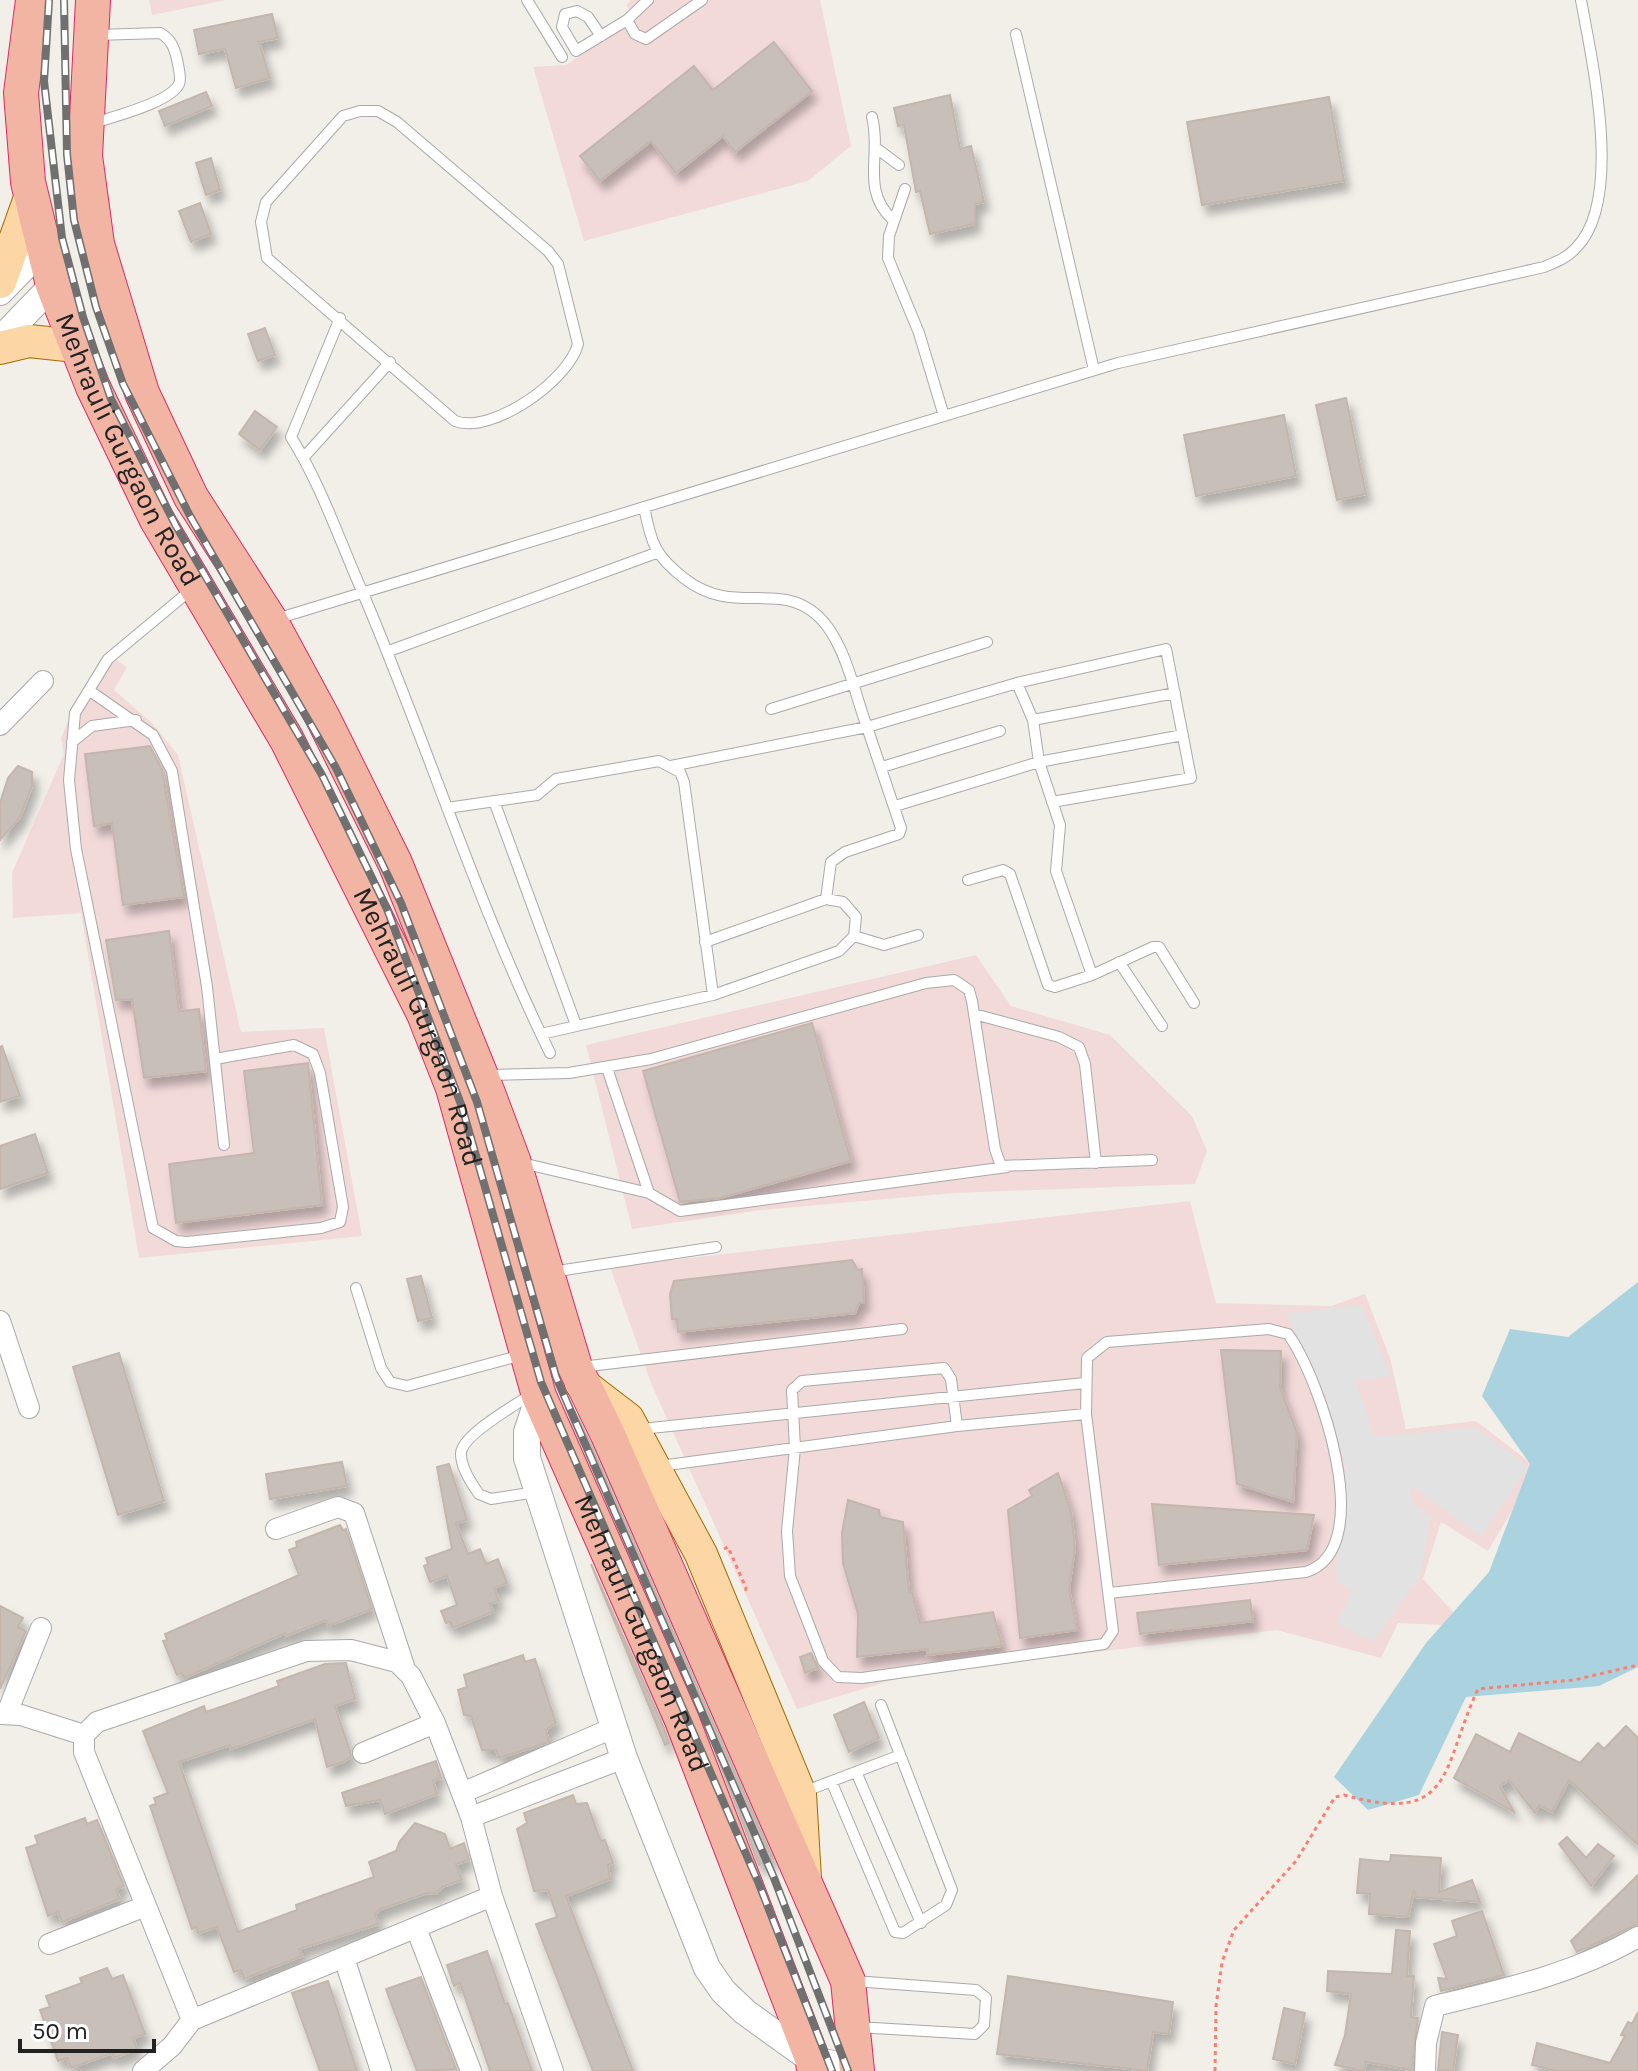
<svg xmlns="http://www.w3.org/2000/svg" width="1638" height="2071" viewBox="0 0 1638 2071" font-family="Karla,sans-serif">
<defs>
<filter id="shadow"><feDropShadow dx="5" dy="9" stdDeviation="4" flood-color="#0004"/></filter>
</defs>
<rect width="100%" height="100%" fill="#f2efe9"/>
<path fill="#f2dad9" d="M149 0H226L152 15Z
M631 0H820L851 146 808 181 584 241 533 67 566 65 636 20 626 5Z
M106 653 127 667 114 690 153 724 178 755 241 1032 324 1028 362 1236 139 1258 81 913 13 918 12 873 64 754 61 738 73 709Z
M976 955 1011 1006 1110 1035 1192 1116 1207 1151 1195 1184 954 1193 761 1210 632 1229 586 1045Z
M1190 1201 1216 1303 1331 1306 1365 1294 1390 1358 1406 1429 1476 1421 1537 1468 1488 1551 1441 1522 1423 1579 1466 1626 1398 1623 1381 1658 1277 1630 909 1675 797 1709 651 1383 610 1267Z"/>
<path fill="#e2e2e2" d="M1361 1305 1391 1376 1356 1381 1374 1437 1476 1427 1528 1467 1481 1536 1410 1485 1412 1503 1431 1517 1420 1576 1373 1642 1336 1623 1352 1592 1335 1580 1345 1465 1332 1416 1286 1313Z"/>
<path fill="#aad3df" d="M1638 1282V1667L1599 1686 1466 1697 1419 1795 1368 1810 1334 1777 1426 1643 1489 1572 1530 1464 1482 1396 1510 1329 1568 1337Z"/>
<path fill="#c7bfb8" stroke="#c4b6ab" stroke-width="2" filter="url(#shadow)" d="M272 14 278 38 259 42 270 78 236 88 225 49 199 54 194 30Z
M774 42 812 91 735 152 723 136 676 173 651 141 600 181 580 156 694 66 713 90Z
M206 92 212 106 165 126 159 111Z
M950 95 960 149 971 146 984 202 975 204V224L930 234 920 191 916 192 904 125 898 126 894 108Z
M1329 97 1344 181 1202 205 1187 122Z
M211 158 220 190 206 195 196 163Z
M200 203 211 234 191 242 179 211Z
M265 328 275 355 258 361 248 334Z
M1346 398 1366 494 1337 500 1316 405Z
M255 411 277 427 260 450 239 434Z
M1284 415 1296 476 1196 496 1184 435Z
M150 746 162 770 184 897 123 905 112 823 94 826 85 754Z
M18 766 32 772V786L20 817 0 840V803L8 778Z
M169 931 179 1011 199 1009 206 1071 144 1078 132 999 116 1000 106 940Z
M812 1023 851 1161 720 1198 680 1202 643 1071Z
M2 1046 20 1096 0 1102V1047Z
M308 1063 322 1205 176 1223 169 1164 254 1153 244 1071Z
M35 1134 48 1173 0 1189V1146Z
M852 1260 858 1270 862 1269 864 1303H859L855 1313 678 1332 677 1319H672L670 1294 674 1281Z
M421 1276 432 1318 418 1321 407 1279Z
M1221 1350 1281 1351 1280 1387 1297 1433 1293 1502 1237 1484Z
M119 1353 164 1501 118 1515 73 1367Z
M571 1405 590 1443 773 1859 759 1865 700 1712 566 1408Z
M342 1462 347 1486 270 1499 266 1474Z
M449 1464 467 1520 456 1523 468 1554 480 1549 486 1564 498 1559 507 1583 494 1588 499 1601 490 1604 493 1612 453 1628 450 1622 446 1623 441 1611 457 1605 447 1576 430 1582 424 1566 428 1564 426 1558 452 1549 437 1467Z
M1058 1473 1071 1512 1075 1548 1069 1589 1077 1630 1020 1638 1008 1510 1032 1496 1029 1490Z
M848 1500 879 1510 880 1517 903 1522 909 1592 912 1591 920 1623 993 1612 1002 1646 927 1655 928 1649 857 1657 858 1614 843 1563 842 1533Z
M1152 1504 1314 1515 1307 1550 1159 1565Z
M340 1525 343 1530 346 1529 372 1609 328 1626 326 1620 286 1636 285 1633 184 1678 182 1673 177 1675 163 1641 167 1640 165 1634 299 1575 289 1550 297 1547 296 1542Z
M591 1564 664 1728 669 1743 665 1745Z
M1250 1600 1253 1621 1140 1634 1137 1613Z
M0 1606 23 1618 18 1627 26 1631 0 1689Z
M811 1653 818 1668 805 1673 800 1657Z
M523 1655 525 1662 535 1659 556 1723 546 1730 549 1742 499 1758 496 1750H482L471 1716 464 1715 458 1690 467 1687 464 1675Z
M346 1663 355 1699 335 1706 350 1751 351 1756 343 1762 327 1767 315 1719 231 1749 230 1745 179 1762 238 1932 297 1910 296 1905 374 1877 369 1862 396 1851 400 1841 415 1823 445 1834 450 1849 464 1843 469 1860 456 1864 462 1880 442 1887 436 1894 427 1893 381 1909 375 1914 379 1924 299 1949 302 1956 244 1979 241 1970 234 1972 217 1927 198 1933 196 1927 192 1929 150 1806 156 1804 154 1798 168 1793 143 1731 204 1706 206 1712 235 1702 279 1686 277 1681 325 1664Z
M864 1702 879 1738 849 1752 834 1715Z
M1626 1726 1638 1738V1845L1569 1780 1552 1812 1539 1805 1535 1813 1509 1780 1500 1786 1514 1812 1454 1778 1476 1734 1510 1752 1519 1733 1580 1763 1598 1743 1604 1749Z
M436 1761 441 1778 433 1781 437 1794 385 1814 380 1800 346 1806 342 1793Z
M573 1795 576 1804 587 1803 599 1837 601 1841 605 1840 613 1863 608 1865 610 1879 566 1896 633 2071H593L536 1924 557 1917 548 1890 534 1891 517 1829 527 1823 524 1813Z
M85 1818 87 1824 97 1820 124 1886 116 1890 120 1899 62 1922 58 1912 48 1916 26 1848 38 1844 35 1836Z
M1567 1837 1586 1858 1598 1844 1614 1856 1591 1886 1559 1844Z
M1391 1855 1441 1858 1439 1892 1472 1880 1480 1902 1416 1897 1414 1890 1408 1917 1369 1914 1370 1894 1357 1893 1360 1859 1390 1862Z
M1638 1875V1924L1577 1952 1571 1941Z
M1482 1911 1504 1975 1441 1991 1438 1978 1447 1979 1434 1944 1457 1936 1452 1921Z
M1396 1930 1410 1931 1407 1976H1414L1411 2017 1418 2018 1411 2070 1366 2062 1364 2071 1335 2065 1345 2035 1351 1994 1327 1991 1328 1971 1392 1974Z
M487 1951 505 2004 508 2003 532 2071H490L460 1983 454 1986 447 1965Z
M107 1968 112 1979 123 1975 145 2034 133 2038 137 2049 114 2058 112 2053 71 2068 67 2058 58 2061 40 2010 50 2007 46 1996 82 1983 80 1978Z
M1008 1976 1173 2002 1169 2034 1153 2032 1147 2071 997 2054Z
M421 1977 429 1999 456 2069 417 2071 391 2003 386 1989Z
M328 1981 342 2024 357 2071H320L292 1993Z
M1284 2008 1305 2013 1295 2064 1273 2059Z
M1638 2012V2071H1556L1532 2065 1537 2043 1610 2063 1625 2036 1621 2035 1628 2022 1632 2024Z
M1442 2032 1458 2035 1453 2071 1438 2070Z"/>
<g fill="none" stroke-linecap="round" stroke-linejoin="round">
<defs>
<path id="service" d="M527 0 562 57
M648 0 627 20 635 34 646 39 702 0
M1016 34 1094 370
M601 36 588 17 577 11 565 14 562 27 576 51 627 20
M360 111H378L397 122 548 251 558 264 578 344C569 380 492 435 455 421L267 258 261 222 266 202 343 116Z
M872 117C882 154 860 190 893 220
M91 124C111 117 170 103 179 84 182 77 178 67 177 59 174 47 171 39 160 33L96 35
M876 148 899 165
M905 189 889 236 888 258 919 333 944 416
M340 318 291 437C321 485 339 539 362 591 427 743 477 904 550 1053
M304 457 390 362
M644 507C652 544 654 555 685 579 735 617 777 580 817 615 845 640 854 692 867 727L1017 683 1166 649 1191 778 1052 802
M192 589 108 659 75 713 69 780 76 849 153 1228 176 1241 187 1242 321 1228 340 1222 343 1207 320 1073 313 1054 294 1045 215 1059
M276 619 1118 363 1544 267C1556 262 1567 258 1576 248 1624 200 1592 61 1581 0
M389 651 656 553
M90 691 153 735 172 771 207 987 224 1145
M771 709 987 642
M1033 720 1175 693
M72 742 92 726 136 720
M671 766 867 727 901 828 899 834 845 852 831 862 826 899
M882 767 1000 731
M494 801 576 1025
M895 806 1039 762 1183 735
M447 808 537 795 556 779 659 761 680 772 684 782 713 995
M968 880 1003 870 1010 874 1048 985 1055 987 1092 975 1056 871 1060 825 1039 762 1033 720 1017 683
M854 936 884 945 918 935
M1119 962 1162 1026
M1092 975 1153 947H1159L1194 1003
M974 1014 1059 1037 1079 1047 1085 1064 1096 1163
M541 1034 713 995 839 951 854 936 856 917 843 902 826 899 705 942
M607 1068 649 1193
M487 1075 569 1073 651 1059 926 983 954 980 969 990 972 1001 995 1149 1001 1166 1152 1160
M522 1163 649 1193 680 1211 1007 1167
M551 1272 716 1247
M356 1288 381 1368 390 1382 407 1386 522 1355
M581 1367 902 1329
M532 1394C517 1404 460 1436 461 1454 461 1468 471 1483 479 1494L491 1499 536 1492
M957 1426 951 1379 944 1368 802 1381 792 1390 795 1448 787 1531 790 1576 823 1661 838 1677 862 1678 1104 1644 1113 1631 1086 1414 1087 1358 1107 1342 1269 1329 1288 1334C1320 1378 1379 1549 1306 1572L1109 1593
M641 1429 1085 1383
M660 1466 957 1426 1086 1414
M857 1774 921 1923
M832 1783 895 1932 903 1933 946 1905 952 1890 881 1705
M803 1792 898 1756
M854 1981 976 1990 986 1998 984 2025 975 2034 857 2027"/>
<path id="minor" d="M0 725 43 681
M0 1321 29 1408
M276 1529 338 1507 354 1513 404 1666
M7 1713 41 1628
M0 1714 21 1715 84 1735
M363 1753 435 1723
M462 1793 613 1728
M471 1817 624 1758
M416 1928 471 2071
M49 1944 143 1907
M344 1958 381 2071
M192 2020 84 1752V1735L97 1722 306 1651 351 1650 397 1662 411 1676 435 1723 471 1817 492 1896 553 2071
M143 2071 172 2046 192 2020 492 1896
M1425 2071 1426 2043 1435 2006C1505 1989 1576 1973 1638 1937"/>
<path id="tertiary" d="M0 292 43 248
M0 340 53 285
M539 1396 527 1432V1458L624 1758 707 1968 723 1991 745 2012 813 2061 857 2067 858 2071"/>
<path id="primary" d="M0 282 31 195
M0 348 29 341 76 346
M581 1383 628 1419 701 1554 800 1794 805 1879"/>
<g id="trunk">
<path id="s1" d="M33 0 21 93 28 182 53 285 93 387 156 518 287 740 424 1014 453 1088 539 1396 682 1720 813 2061 814 2071"/>
<path d="M93 0 85 156 97 244 142 393 191 497 270 620 323 718 395 863 486 1088 513 1160 575 1367 608 1435 848 1981 857 2071"/>
</g>
</defs>
<use href="#service" stroke="#a9a9a9" stroke-width="12"/>
<use href="#minor" stroke="#a9a9a9" stroke-width="22"/>
<use href="#tertiary" stroke="#a9a9a9" stroke-width="28"/>
<use href="#primary" stroke="#a06b00" stroke-width="34"/>
<use href="#trunk" stroke="#dc2a67" stroke-width="36"/>
<path stroke="#fa8072" stroke-width="3" stroke-dasharray="4 4" stroke-linecap="butt" d="M724 1549 728 1547 746 1588 745 1594
M1215 2071 1216 2006 1222 1962 1234 1930 1296 1861 1335 1797 1344 1795C1455 1826 1441 1768 1478 1689L1574 1680 1638 1665"/>
<use href="#service" stroke="#fff" stroke-width="10"/>
<use href="#minor" stroke="#fff" stroke-width="20"/>
<use href="#tertiary" stroke="#fff" stroke-width="26"/>
<use href="#primary" stroke="#fcd6a4" stroke-width="32"/>
<use href="#trunk" stroke="#f2b4a3" stroke-width="34"/>
<defs>
<path id="rail" d="M49 0 44 81 62 238 83 317 111 399 176 526 322 775 387 909 462 1107 541 1382 759 1884 832 2071
M64 0 67 154 74 220 96 307 123 384 190 516 336 768 401 903 477 1102 556 1377 774 1878 848 2071"/>
</defs>
<use href="#rail" stroke="#707070" stroke-width="8"/>
<use href="#rail" stroke="#fff" stroke-width="5" stroke-dasharray="15" stroke-linecap="butt"/>
</g>
<g text-anchor="middle" dominant-baseline="central" stroke-width="7" stroke-linejoin="round" paint-order="stroke">
<g font-size="28" fill="#222" stroke="#fff">
<text stroke="none"><textPath href="#s1" startOffset="470">Mehrauli Gurgaon Road</textPath></text>
<text stroke="none"><textPath href="#s1" startOffset="1118">Mehrauli Gurgaon Road</textPath></text>
<text stroke="none"><textPath href="#s1" startOffset="1766">Mehrauli Gurgaon Road</textPath></text>
</g>
</g>
<path d="M20 2039v12h134v-12" fill="none" stroke="#222222" stroke-width="4"/>
<text x="32" y="2039" font-size="24" fill="#222222" stroke="#ffffff" stroke-width="6" paint-order="stroke">50 m</text>
</svg>
